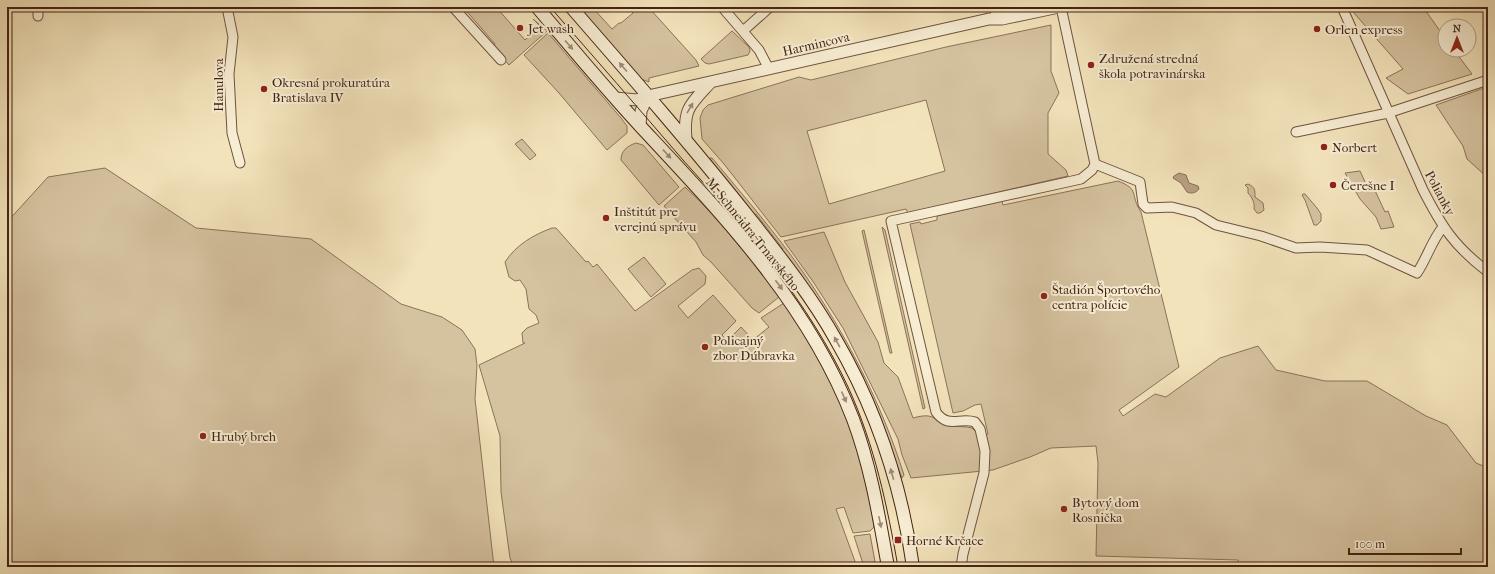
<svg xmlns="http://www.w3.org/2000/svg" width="1495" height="574" viewBox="0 0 1495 574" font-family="'IM FELL French Canon',serif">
<rect width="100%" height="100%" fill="#f3e3bb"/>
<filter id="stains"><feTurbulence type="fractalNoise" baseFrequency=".005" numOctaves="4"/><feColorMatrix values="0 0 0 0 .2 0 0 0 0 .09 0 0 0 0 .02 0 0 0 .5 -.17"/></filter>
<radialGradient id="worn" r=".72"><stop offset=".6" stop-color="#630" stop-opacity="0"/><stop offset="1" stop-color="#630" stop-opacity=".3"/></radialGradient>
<path fill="#d5c29f" stroke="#8c725a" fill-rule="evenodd" d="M463 7H496L525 40 540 26 533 19 547 31 509 65 493 48 495 44Z
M578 7H592L612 29 619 23H621L633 13 632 11 637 7H643L647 11 650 9 696 60 699 66 649 78V82L641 79Z
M1352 7H1423L1445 38V50H1454L1472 74 1408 94 1386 78 1403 69 1354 13Z
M1051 25V71L1059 93 1048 113V154L1066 170 1068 176 908 213 906 209 781 237 724 164 702 139 700 118 703 110 708 105 799 77 811 80 946 47ZM926 100 945 171 829 204 807 131Z
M732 31 749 47 750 51 748 55 709 64 705 63 701 59Z
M548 33 621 118 627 126V133L607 150 559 93 524 55Z
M1484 88 1488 93V178L1467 159 1463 146 1436 105Z
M522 139 536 155 530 160 515 144Z
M636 143 643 145 679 187 659 205 621 160C621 151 627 146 636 143Z
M710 158H712C743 195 775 232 803 272 846 334 881 402 904 475L902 478 869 395 781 251 783 249 756 214 754 215 710 160Z
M105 168 196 228 311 239 401 304 442 317 462 330 475 349 477 365 475 399 494 567H7V222L48 177Z
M1360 171 1366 184 1371 182 1385 212 1388 211 1394 227 1381 229 1376 217 1360 199 1345 173Z
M1118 181C1141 190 1129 194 1141 212L1179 367 1119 410 1123 416 1155 394 1166 397 1220 358 1258 346 1276 370 1325 381H1367L1426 416 1447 425 1476 463 1488 468V567H1241L1238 560 1096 556 1098 463 1096 446 1051 448 1030 457 993 470 911 478 902 455 898 439 843 328 814 283 784 241 824 232 845 282 878 342 884 363 898 377 913 418C938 411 933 423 949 426 957 427 965 426 972 428L980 436 988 434 981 404 975 405 963 411 953 413 910 224 920 222 921 224 937 220V216L1002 201 1003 205Z
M1248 184C1255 187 1255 190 1255 197L1263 203 1264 210 1260 213H1257L1254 209C1255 203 1252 197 1248 193V188L1245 185Z
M685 187C721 220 750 258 779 297L759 313 752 308 711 262 703 255 696 242 664 206Z
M1303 194H1305L1317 208 1321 214V221L1317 225H1314L1305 200 1302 195Z
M882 227 885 230 925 408 923 409Z
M552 228H556L586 262 588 261 593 267 597 264 635 311 692 270 699 268 706 276 705 284 678 306 688 318 713 295 736 321 722 335 727 341 741 327 753 340 769 327 761 318 784 303C795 320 807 337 817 355 846 406 868 468 874 527L870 531 853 533 844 507 836 509 857 567H514L510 558 501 492 500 436 479 365 525 343H523L522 333 527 328 539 323 536 315 529 309 526 289 520 280 515 281 509 277 505 262C516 245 533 235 552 228Z
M864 230 892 353H890L862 231Z
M644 257 666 284 651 297 628 269Z
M870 534 876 567H864L854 536Z"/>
<path fill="#b8a282" stroke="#8a6f56" d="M1179 173 1186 175 1189 183 1198 186 1199 189C1196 193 1191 194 1187 192L1181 183 1173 178 1174 176Z"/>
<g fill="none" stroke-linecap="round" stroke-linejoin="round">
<defs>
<path id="minor" d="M38 7V16
M227 7 233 37 229 74 232 133 240 163
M453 7 501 60
M722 7 759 50 769 69
M1342 7 1423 190C1442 227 1454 246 1488 272
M743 31 770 7
M1296 132 1388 113 1488 80
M1095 164 1140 182 1143 204 1147 208 1172 207 1196 213 1216 225 1261 236 1296 248 1320 247 1367 250 1417 273C1427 258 1432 240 1443 227
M961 567 963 554 984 473 985 451 980 429 975 422C960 417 948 429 936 412L891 221 1081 179 1092 170 1095 164 1061 7"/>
<path id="tertiary" d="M996 15 1019 7
M615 98 637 100 648 96 989 19H1002L1059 7
M640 126 641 111 648 96
M686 139C683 108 691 104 710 83"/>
<path id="secondary" d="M537 7C571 47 605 88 641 127 723 215 809 304 853 419 871 467 879 517 888 567
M571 7C632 77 693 147 751 220 781 258 812 297 836 340 876 409 902 488 913 567"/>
</defs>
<use href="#minor" stroke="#70533e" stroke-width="11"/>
<use href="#tertiary" stroke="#70533e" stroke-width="13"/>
<use href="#secondary" stroke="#442314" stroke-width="14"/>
<use href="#minor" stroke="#f7edd3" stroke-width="9"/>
<use href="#tertiary" stroke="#f7edd3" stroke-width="11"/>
<use href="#secondary" stroke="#f7edd3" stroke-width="12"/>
<path stroke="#442314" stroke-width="1" d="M550 7C595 58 639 109 683 160 746 230 809 302 849 389 875 447 887 505 898 567"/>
</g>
<defs><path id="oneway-solid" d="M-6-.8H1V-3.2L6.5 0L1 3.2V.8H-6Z"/></defs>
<g fill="#9e8874">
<use href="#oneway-solid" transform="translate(569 45) rotate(49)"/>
<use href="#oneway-solid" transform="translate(623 67) rotate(-131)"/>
<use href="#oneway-solid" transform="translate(690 108) rotate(-60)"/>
<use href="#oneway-solid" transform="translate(667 154) rotate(47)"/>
<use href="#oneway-solid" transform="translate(779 285) rotate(53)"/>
<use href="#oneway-solid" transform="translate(837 342) rotate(-119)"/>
<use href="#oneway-solid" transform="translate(844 397) rotate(66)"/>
<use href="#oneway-solid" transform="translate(892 474) rotate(-106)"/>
<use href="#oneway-solid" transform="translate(880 522) rotate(79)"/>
</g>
<g fill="#8f2418" stroke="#f7edd3" stroke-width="1.5">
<circle cx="520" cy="28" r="4"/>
<circle cx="1317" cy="29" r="4"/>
<circle cx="1091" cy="65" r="4"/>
<circle cx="264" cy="89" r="4"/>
<circle cx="1324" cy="147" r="4"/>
<circle cx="1333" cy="185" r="4"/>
<circle cx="606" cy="218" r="4"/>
<circle cx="1044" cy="296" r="4"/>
<circle cx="705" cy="347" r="4"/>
<circle cx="203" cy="436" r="4"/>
<circle cx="1064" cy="509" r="4"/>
<rect x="894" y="536" width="8" height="8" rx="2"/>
</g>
<g text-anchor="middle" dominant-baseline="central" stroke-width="4" stroke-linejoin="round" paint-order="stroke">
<g font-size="13" fill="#442314" stroke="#f7edd3" text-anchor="start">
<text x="528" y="28">Jet wash</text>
<text x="1325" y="29">Orlen express</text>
<text x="1099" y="58">Združená stredná<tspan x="1099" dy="15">škola potravinárska</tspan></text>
<text x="272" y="82">Okresná prokuratúra<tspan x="272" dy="15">Bratislava IV</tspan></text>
<text x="1332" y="147">Norbert</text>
<text x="1341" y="185">Čerešne I</text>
<text x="614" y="211">Inštitút pre<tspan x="614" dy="15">verejnú správu</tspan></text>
<text x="1052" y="289">Štadión Športového<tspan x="1052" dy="15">centra polície</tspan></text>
<text x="713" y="340">Policajný<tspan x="713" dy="15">zbor Dúbravka</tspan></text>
<text x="211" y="436">Hrubý breh</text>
<text x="1072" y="502">Bytový dom<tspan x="1072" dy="15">Rosnička</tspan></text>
<text x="906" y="540">Horné Krčace</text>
</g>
<g font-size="13" fill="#442314" stroke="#f7edd3">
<text transform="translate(816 44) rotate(-13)">Harmincova</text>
<text transform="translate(218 85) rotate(-90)">Hanulova</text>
<text transform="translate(1440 193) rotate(62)">Polianky</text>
<text transform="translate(753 234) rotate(51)">M. Schneidra Trnavského</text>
</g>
</g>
<rect width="1495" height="574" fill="none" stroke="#f3e3bb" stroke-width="24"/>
<rect x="8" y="8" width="1479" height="558" fill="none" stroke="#442314" stroke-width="2"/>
<rect x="12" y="12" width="1471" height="550" fill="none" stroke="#442314"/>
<g transform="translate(1457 38)"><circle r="19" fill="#f7edd3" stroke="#af9c87"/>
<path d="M0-3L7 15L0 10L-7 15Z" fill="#8f2418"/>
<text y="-6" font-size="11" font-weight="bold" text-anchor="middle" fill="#442314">N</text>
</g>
<path d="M1349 548v6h112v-6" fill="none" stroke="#442314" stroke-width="2"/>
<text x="1355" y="548" font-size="12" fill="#442314" stroke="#f7edd3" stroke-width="3" paint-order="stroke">100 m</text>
<rect width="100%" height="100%" filter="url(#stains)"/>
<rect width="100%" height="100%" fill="url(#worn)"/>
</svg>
